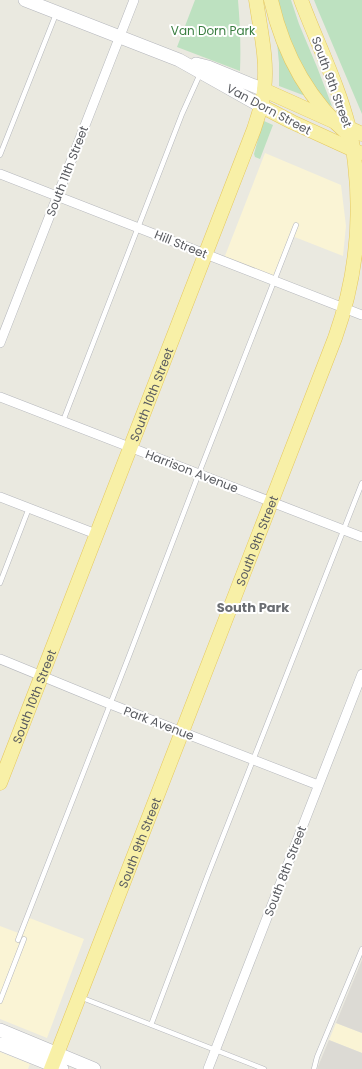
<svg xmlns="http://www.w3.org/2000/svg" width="362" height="1069" viewBox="0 0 362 1069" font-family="Poppins,sans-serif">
<rect width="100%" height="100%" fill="#eae9e0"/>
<path fill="#faf4d5" d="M265 153 341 185 346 226 343 256 292 236 275 281 223 261Z
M27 917 84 939 47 1038 0 1019V926L21 934Z
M336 1023 362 1033V1053L329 1040Z
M0 1052 30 1064 28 1069H0Z"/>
<path fill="#dcdad4" d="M362 960V1033L336 1023Z
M329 1040 362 1053V1069H317Z"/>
<path fill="#bde1c0" d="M195 0H238C240 24 241 47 240 71L177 47Z
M269 0H291L299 24 317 67 332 106 279 86V63L277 42Z
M314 0H362V114L318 10Z
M263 121H264L273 125 260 159 255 157 254 154Z"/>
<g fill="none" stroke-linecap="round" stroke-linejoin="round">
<defs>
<path id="lane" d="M0 155 56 14
M63 421 182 114 200 74
M0 583 29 508
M18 940 129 656 199 473 296 225
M80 997 264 1069
M0 1001 24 939
M151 1025 207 877 362 483
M314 1069 317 1057 362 949"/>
<path id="street" d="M0 174 362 315
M0 343 134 0
M0 397 362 537
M0 497 96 534
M0 659 110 704 318 785
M208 1069 362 674"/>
<path id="secondary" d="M25 0 179 60 261 106
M196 64 208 67 264 90
M0 1030 94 1069
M0 1044 62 1069"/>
<g id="primary">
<path d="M271 0C283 53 309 101 351 137"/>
<path d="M264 90 362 134"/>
<path d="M261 106 292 122 360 153"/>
<path id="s1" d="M0 783 254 129C258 116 263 103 264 90 268 61 260 28 256 0"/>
<path id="s2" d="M51 1069 79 997 335 338C355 282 362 223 355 164 354 152 352 140 349 128 338 84 317 43 301 0"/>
</g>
</defs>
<use href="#lane" stroke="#b5b7bc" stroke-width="5.5"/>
<use href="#street" stroke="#b5b7bc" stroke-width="10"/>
<use href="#secondary" stroke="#b4b6bc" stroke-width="14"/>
<use href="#primary" stroke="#e5c85e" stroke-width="15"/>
<use href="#lane" stroke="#fff" stroke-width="4.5"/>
<use href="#street" stroke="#fff" stroke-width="9"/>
<use href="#secondary" stroke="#fff" stroke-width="13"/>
<use href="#primary" stroke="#f8f0a7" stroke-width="14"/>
</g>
<g text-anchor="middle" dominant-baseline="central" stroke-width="4" stroke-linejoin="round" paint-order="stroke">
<g font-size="12" fill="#3a7e41" stroke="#fff">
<text x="213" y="30">Van Dorn Park</text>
</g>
<g font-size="12" fill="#595b60" stroke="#fff">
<text transform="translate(332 82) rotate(70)">South 9th Street</text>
<text transform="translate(269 109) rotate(28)">Van Dorn Street</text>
<text transform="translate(67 171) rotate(-69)">South 11th Street</text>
<text transform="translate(181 244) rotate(22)">Hill Street</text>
<text stroke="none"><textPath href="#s1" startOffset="417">South 10th Street</textPath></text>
<text transform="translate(192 471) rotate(21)">Harrison Avenue</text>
<text stroke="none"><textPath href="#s2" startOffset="567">South 9th Street</textPath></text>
<text stroke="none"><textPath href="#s1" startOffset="93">South 10th Street</textPath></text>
<text transform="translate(159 723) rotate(21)">Park Avenue</text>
<text stroke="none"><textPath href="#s2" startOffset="243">South 9th Street</textPath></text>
<text transform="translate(285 871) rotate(-69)">South 8th Street</text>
</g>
<g font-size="13" font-weight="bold" fill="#6a6d72" stroke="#fff">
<text x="253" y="607">South Park</text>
</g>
</g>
</svg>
